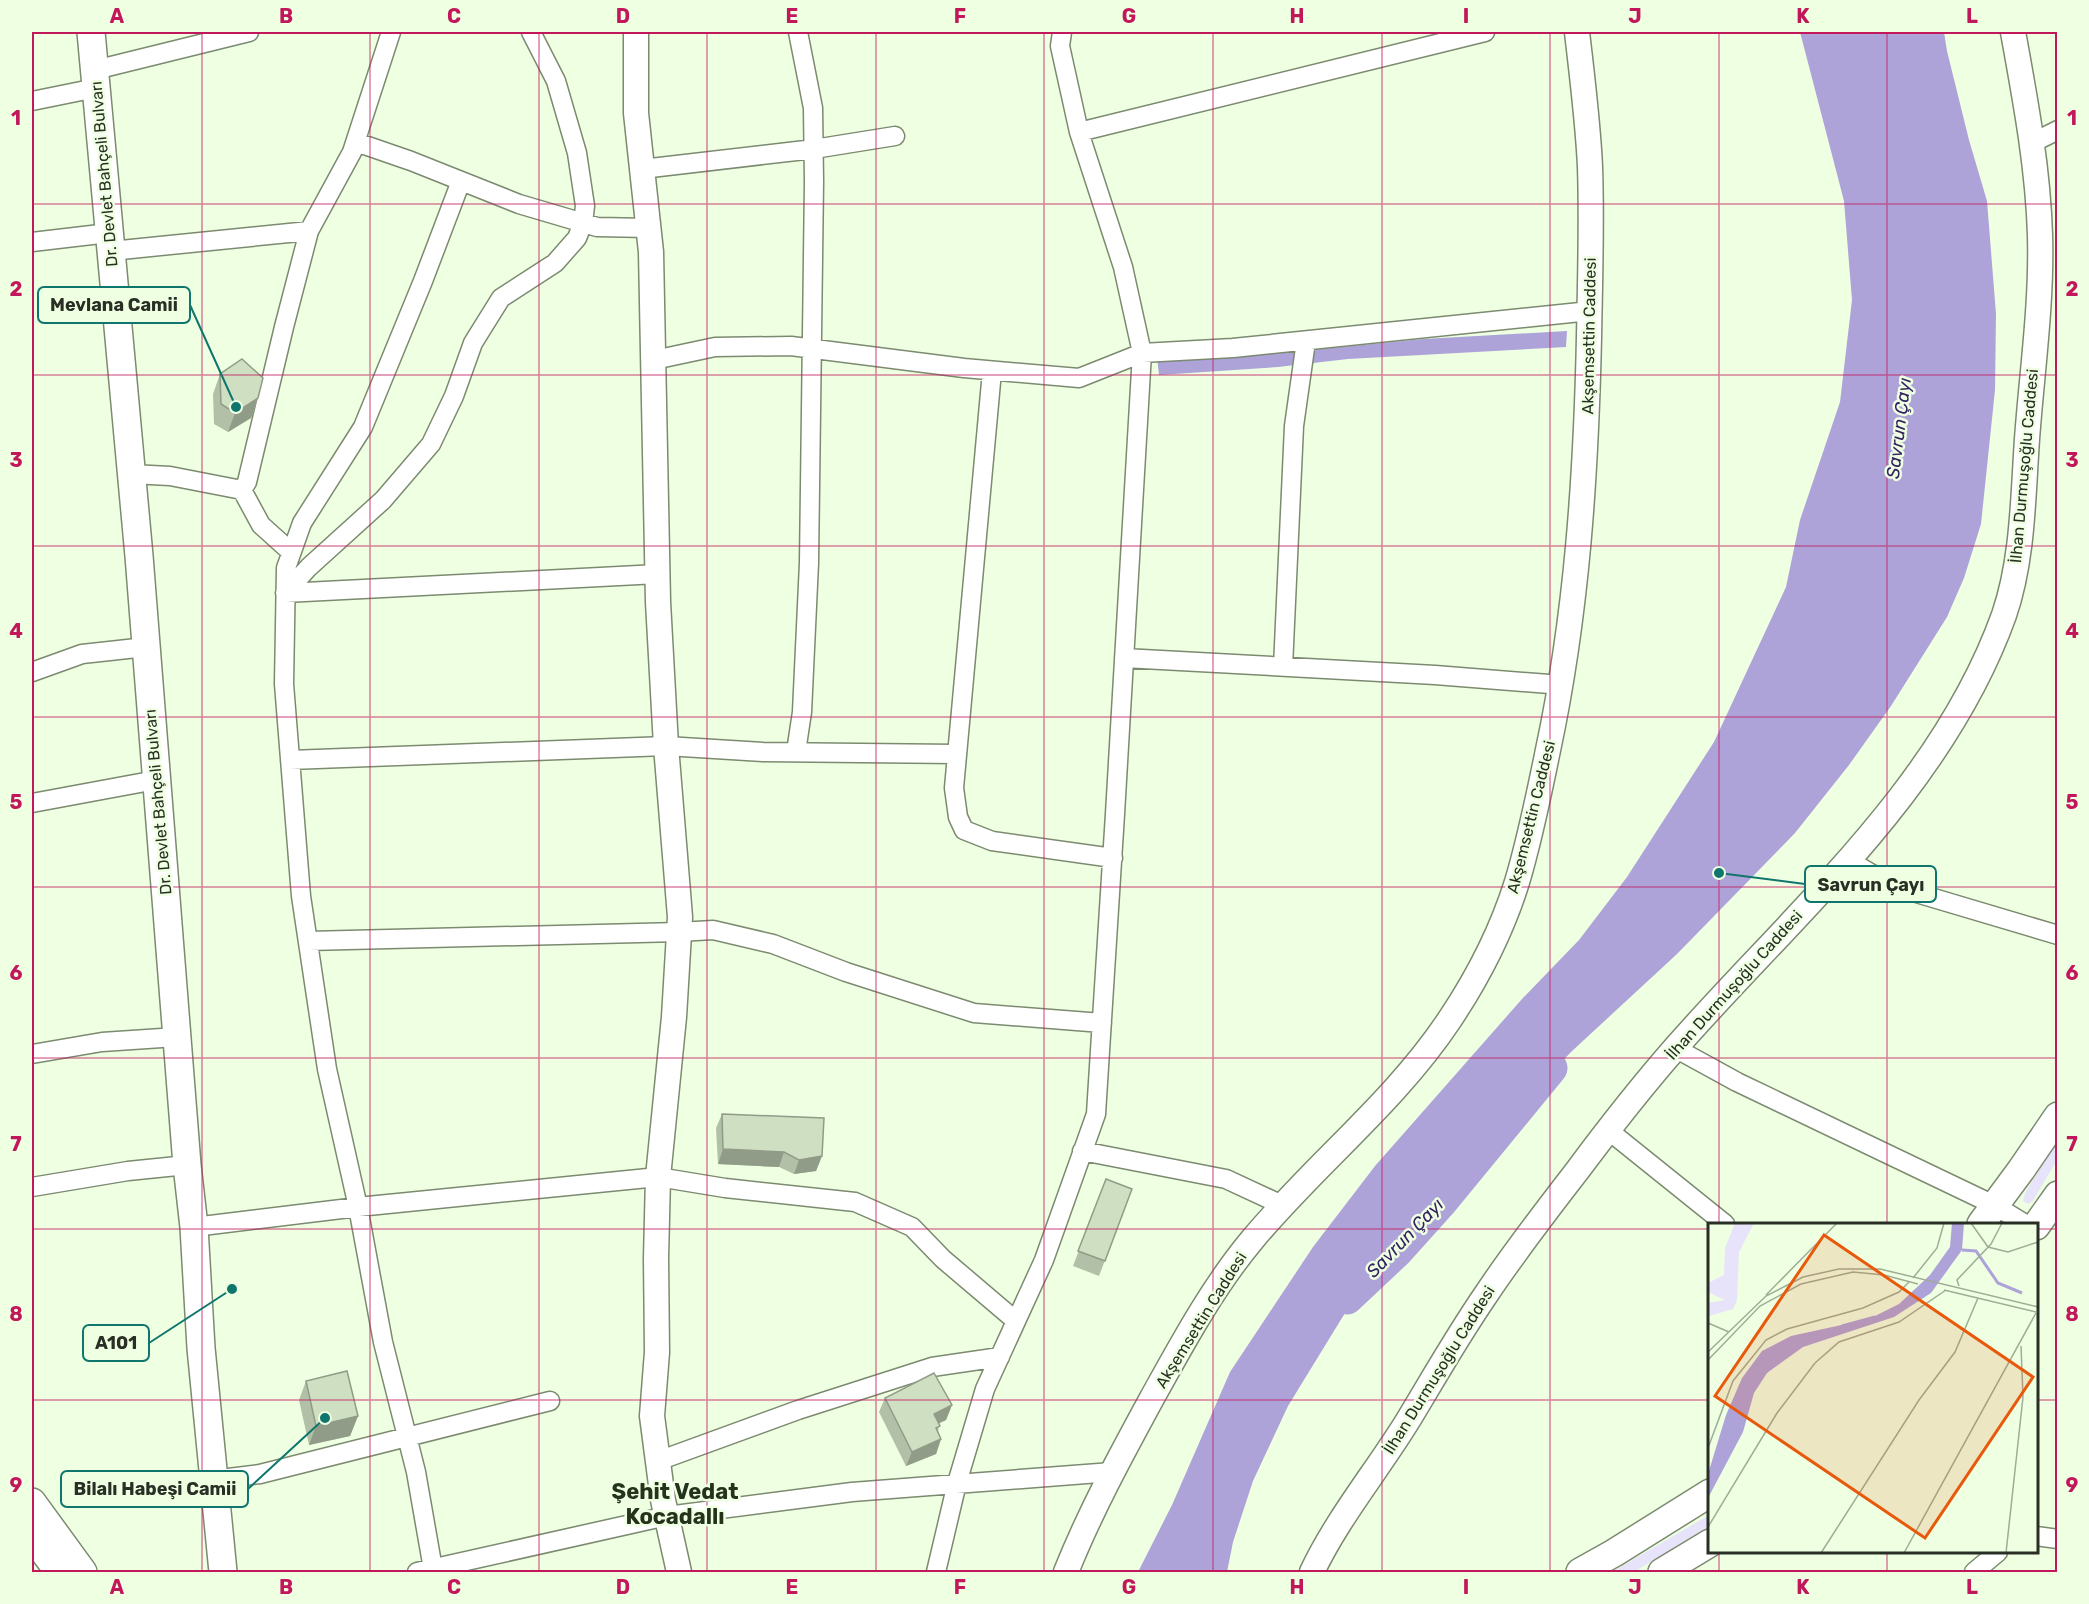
<svg xmlns="http://www.w3.org/2000/svg" width="2089" height="1604" viewBox="0 0 2089 1604" font-family="Rubik,sans-serif">
<rect width="100%" height="100%" fill="#eeffe2"/>
<path fill="#e7e3fa" d="M2057 1140V1160L2033 1201 2028 1204 2023 1201 2025 1193Z
M1709 1515V1526L1634 1572H1612Z"/>
<path fill="#ada3d9" d="M1800 32H1944L1947 51 1969 140 1987 201 1996 314 1995 390 1981 524 1964 578 1947 617 1891 706 1849 765 1795 833 1677 954 1571 1052 1458 1170 1398 1241 1345 1313 1288 1406 1253 1481 1233 1542 1227 1572H1138L1172 1505 1230 1372 1313 1247 1375 1166 1522 999 1579 940 1627 877 1714 742 1786 587 1800 520 1840 402 1852 300 1844 201Z
M1567 331 1566 347 1348 359 1278 367 1159 375 1157 357 1280 353 1423 339Z"/>
<g fill="none" stroke-linecap="round" stroke-linejoin="round">
<path stroke="#ada3d9" stroke-width="33" d="M1347 1298 1397 1251 1441 1202 1551 1068"/>
<defs>
<path id="minor" d="M95 70 249 32
M32 101 96 88
M1079 132 1485 32
M356 142 411 161 519 204 597 227 649 228
M2030 144 2058 130
M642 169 814 149 895 136
M32 242 109 233
M111 251 309 231
M654 360 715 347 791 346 964 368 1079 378 1142 353 1233 348 1590 311
M992 371 954 788 958 817 964 830 992 841 1113 858
M131 474 170 476 242 490 261 525 291 552
M242 490 247 482 284 327 309 231 352 152 391 32
M285 593 309 567 383 500 431 444 454 396 473 343 501 298 555 263 577 238 583 223 585 206 577 153 556 81 531 32
M285 593 658 574
M1124 658 1435 675 1562 685
M1283 667 1294 426 1306 341
M32 672 82 654 146 647
M796 752 802 712 809 563 814 182 813 108 798 32
M290 760 666 746 763 752 957 754
M32 803 156 780
M1848 860 1893 886 2058 935
M308 941 679 932 713 930 773 944 846 972 974 1013 1102 1023
M1675 1048 1737 1082 1994 1205 2025 1224
M32 1054 102 1042 177 1037
M1608 1130 1725 1224
M1082 1151 1226 1179 1282 1205
M32 1187 128 1171 187 1165
M194 1227 358 1207 658 1177 725 1188 855 1202 912 1227 943 1259 1016 1321
M658 1461 798 1410 932 1367 1000 1357
M212 1480 260 1474 550 1401
M2036 1536 2058 1539
M433 1569 416 1472 383 1342 358 1207 327 1069 301 896 284 684 286 568 302 523 363 427 423 281 461 181
M417 1572 667 1516 852 1492 1112 1472
M936 1572 957 1483 985 1389 1044 1260 1096 1114 1115 814 1142 353 1123 267 1079 132 1060 46 1062 32
M1974 1572 1998 1552"/>
<path id="tertiary" d="M636 32V113L651 252 658 602 666 746 680 917 674 1017 658 1177 656 1258 657 1352 652 1416 663 1500 679 1572
M1066 1572C1090 1512 1121 1455 1152 1398 1182 1344 1212 1288 1252 1240 1315 1164 1395 1102 1450 1019 1478 977 1502 930 1517 882 1530 839 1539 794 1548 750 1577 614 1586 476 1589 337 1590 280 1592 223 1590 167 1588 122 1582 76 1577 32
M1312 1572C1337 1519 1376 1472 1407 1422 1433 1379 1458 1335 1487 1293 1515 1251 1546 1211 1577 1171 1609 1128 1642 1086 1677 1046 1795 912 1942 788 2004 615 2023 560 2023 497 2027 439 2032 371 2042 303 2040 235 2038 167 2025 98 2013 32"/>
<path id="secondary" d="M91 32 139 556 187 1165 194 1227 201 1348 223 1572
M1981 1224 2021 1170 2058 1116
M2036 1226 2058 1195
M32 1502 83 1572
M32 1536 59 1572
M1580 1572 1614 1553 1710 1493
M1662 1572 1710 1543"/>
</defs>
<use href="#minor" stroke="#7c8a70" stroke-width="21"/>
<use href="#tertiary" stroke="#7c8a70" stroke-width="27"/>
<use href="#secondary" stroke="#7c8a70" stroke-width="30"/>
<use href="#minor" stroke="#fff" stroke-width="18"/>
<use href="#tertiary" stroke="#fff" stroke-width="24"/>
<use href="#secondary" stroke="#fff" stroke-width="27"/>
</g>
<path fill="#b2c0a7" d="M220 374 258 398 251 418 228 432 214 424 213 394Z
M722 1114 822 1156 816 1171 794 1174 779 1167 718 1164 716 1128Z
M1106 1179 1132 1189 1099 1276 1073 1266Z
M306 1381 358 1416 350 1436 309 1445 299 1400Z
M885 1398 952 1405 946 1420 939 1423 938 1433 941 1439 936 1454 906 1466 879 1412Z"/>
<path fill="#919c88" d="M258 398 251 418 228 432 235 413Z
M723 1149 784 1152 779 1167 718 1164Z
M822 1156 816 1171 794 1174 799 1160Z
M952 1405 946 1420 929 1428 934 1414Z
M358 1416 350 1436 309 1445 316 1426Z
M941 1439 936 1454 906 1466 912 1452Z"/>
<path fill="#cfdfc2" stroke="#919c88" stroke-width="1.5" d="M242 359 263 378 258 398 235 413 221 404 220 374Z
M722 1114 824 1118 822 1156 799 1160 784 1152 723 1149Z
M1106 1179 1132 1189 1105 1261 1078 1251Z
M347 1371 358 1416 316 1426 306 1381Z
M934 1373 952 1405 934 1414 940 1426 936 1428 941 1439 912 1452 885 1398Z"/>
<path fill="none" stroke="#c2185b" stroke-width="1.5" stroke-opacity="0.55" d="M202 32V1572M370 32V1572M539 32V1572M707 32V1572M876 32V1572M1044 32V1572M1213 32V1572M1382 32V1572M1550 32V1572M1719 32V1224M1887 32V1224M32 204H2058M32 375H2058M32 546H2058M32 717H2058M32 887H2058M32 1058H2058M32 1229H1710M2036 1229H2058M32 1400H1710M2036 1400H2058M1719 1552V1572M1887 1552V1572"/>
<g text-anchor="middle" dominant-baseline="central" stroke-width="5" stroke-linejoin="round" paint-order="stroke">
<g font-size="16" fill="#292f24" stroke="#eeffe2">
<text transform="translate(104 174) rotate(-95)">Dr. Devlet Bahçeli Bulvarı</text>
<text transform="translate(1589 336) rotate(-89)">Akşemsettin Caddesi</text>
<text transform="translate(2024 466) rotate(-85)">İlhan Durmuşoğlu Caddesi</text>
<text transform="translate(158 802) rotate(-95)">Dr. Devlet Bahçeli Bulvarı</text>
<text transform="translate(1531 817) rotate(-76)">Akşemsettin Caddesi</text>
<text transform="translate(1734 985) rotate(-48)">İlhan Durmuşoğlu Caddesi</text>
<text transform="translate(1201 1320) rotate(-58)">Akşemsettin Caddesi</text>
<text transform="translate(1439 1370) rotate(-58)">İlhan Durmuşoğlu Caddesi</text>
</g>
<g font-size="18" font-style="italic" fill="#342160" stroke="#eeffe2">
<text transform="translate(1899 428) rotate(-83)">Savrun Çayı</text>
<text transform="translate(1405 1238) rotate(-46)">Savrun Çayı</text>
</g>
<g font-size="22" font-weight="bold" fill="#26331c" stroke="#eeffe2">
<text x="675" y="1491">Şehit Vedat<tspan x="675" dy="25">Kocadallı</tspan></text>
</g>
</g>
<g transform="translate(1708 1223)">
<rect width="330" height="330" fill="#eeffe2"/>
<path d="M27 0H46L31 29 29 77 25 86 1 93 0 80 17 77 0 69V60L16 52 17 25Z" fill="#e7e3fa"/>
<path d="M244 0H256L254 27 223 70 186 94 95 124 59 150 46 170 35 209 0 275V251L18 192 34 155 54 128 83 113 161 96 191 81 222 52 242 24Z" fill="#ada3d9"/>
<path fill="none" stroke="#ada3d9" stroke-width="3" d="M254 27 268 28 290 60 314 70M134 103 167 94"/>
<path fill="none" stroke="#9fac96" stroke-width="1.5" d="M263 0 280 24 300 29 330 19M205 55 229 25 236 0M251 63 249 57 283 21 294 0M236 67 328 89M58 72 129 0M0 100 21 109M0 129 58 73 95 54 131 46H172L330 84M0 137 52 83 93 61 145 49 176 52 210 61M0 225 25 158 58 117 79 106 155 85 191 69 201 59M0 304 69 190 107 140 131 119 191 99 238 67M113 330 211 177 247 129 270 75M196 330 328 90M298 330 315 174 313 123"/>
<path fill="#e8590c" fill-opacity="0.15" stroke="#e8590c" stroke-width="3" d="M116 12 325 154 217 315 7 173Z"/>
<rect width="330" height="330" fill="none" stroke="#292f24" stroke-width="3"/>
</g>
<path fill="none" stroke="#0f766e" stroke-width="2" d="M236 407L190 305M1719 873L1805 884M232 1289L149 1343M325 1418L248 1489"/>
<g fill="#0f766e" stroke="#eeffe2" stroke-width="2">
<circle cx="236" cy="407" r="6"/>
<circle cx="1719" cy="873" r="6"/>
<circle cx="232" cy="1289" r="6"/>
<circle cx="325" cy="1418" r="6"/>
</g>
<g fill="#eeffe2" stroke="#0f766e" stroke-width="2">
<rect x="38" y="287" width="152" height="36" rx="6"/>
<rect x="1805" y="866" width="131" height="36" rx="6"/>
<rect x="83" y="1325" width="66" height="36" rx="6"/>
<rect x="61" y="1471" width="187" height="36" rx="6"/>
</g>
<g font-size="18" text-anchor="middle" font-weight="bold" fill="#292f24">
<text x="114" y="311">Mevlana Camii</text>
<text x="1871" y="891">Savrun Çayı</text>
<text x="116" y="1349">A101</text>
<text x="155" y="1495">Bilalı Habeşi Camii</text>
</g>
<rect width="2089" height="1604" fill="none" stroke="#eeffe2" stroke-width="66"/>
<rect x="33" y="33" width="2023" height="1538" fill="none" stroke="#c2185b" stroke-width="2"/>
<g font-size="20" text-anchor="middle" font-weight="bold" fill="#c2185b">
<text x="117" y="23">A</text>
<text x="286" y="23">B</text>
<text x="454" y="23">C</text>
<text x="623" y="23">D</text>
<text x="792" y="23">E</text>
<text x="960" y="23">F</text>
<text x="1129" y="23">G</text>
<text x="1297" y="23">H</text>
<text x="1466" y="23">I</text>
<text x="1635" y="23">J</text>
<text x="1803" y="23">K</text>
<text x="1972" y="23">L</text>
<text x="16" y="125">1</text>
<text x="2072" y="125">1</text>
<text x="16" y="296">2</text>
<text x="2072" y="296">2</text>
<text x="16" y="467">3</text>
<text x="2072" y="467">3</text>
<text x="16" y="638">4</text>
<text x="2072" y="638">4</text>
<text x="16" y="809">5</text>
<text x="2072" y="809">5</text>
<text x="16" y="980">6</text>
<text x="2072" y="980">6</text>
<text x="16" y="1151">7</text>
<text x="2072" y="1151">7</text>
<text x="16" y="1321">8</text>
<text x="2072" y="1321">8</text>
<text x="16" y="1492">9</text>
<text x="2072" y="1492">9</text>
<text x="117" y="1594">A</text>
<text x="286" y="1594">B</text>
<text x="454" y="1594">C</text>
<text x="623" y="1594">D</text>
<text x="792" y="1594">E</text>
<text x="960" y="1594">F</text>
<text x="1129" y="1594">G</text>
<text x="1297" y="1594">H</text>
<text x="1466" y="1594">I</text>
<text x="1635" y="1594">J</text>
<text x="1803" y="1594">K</text>
<text x="1972" y="1594">L</text>
</g>
</svg>
